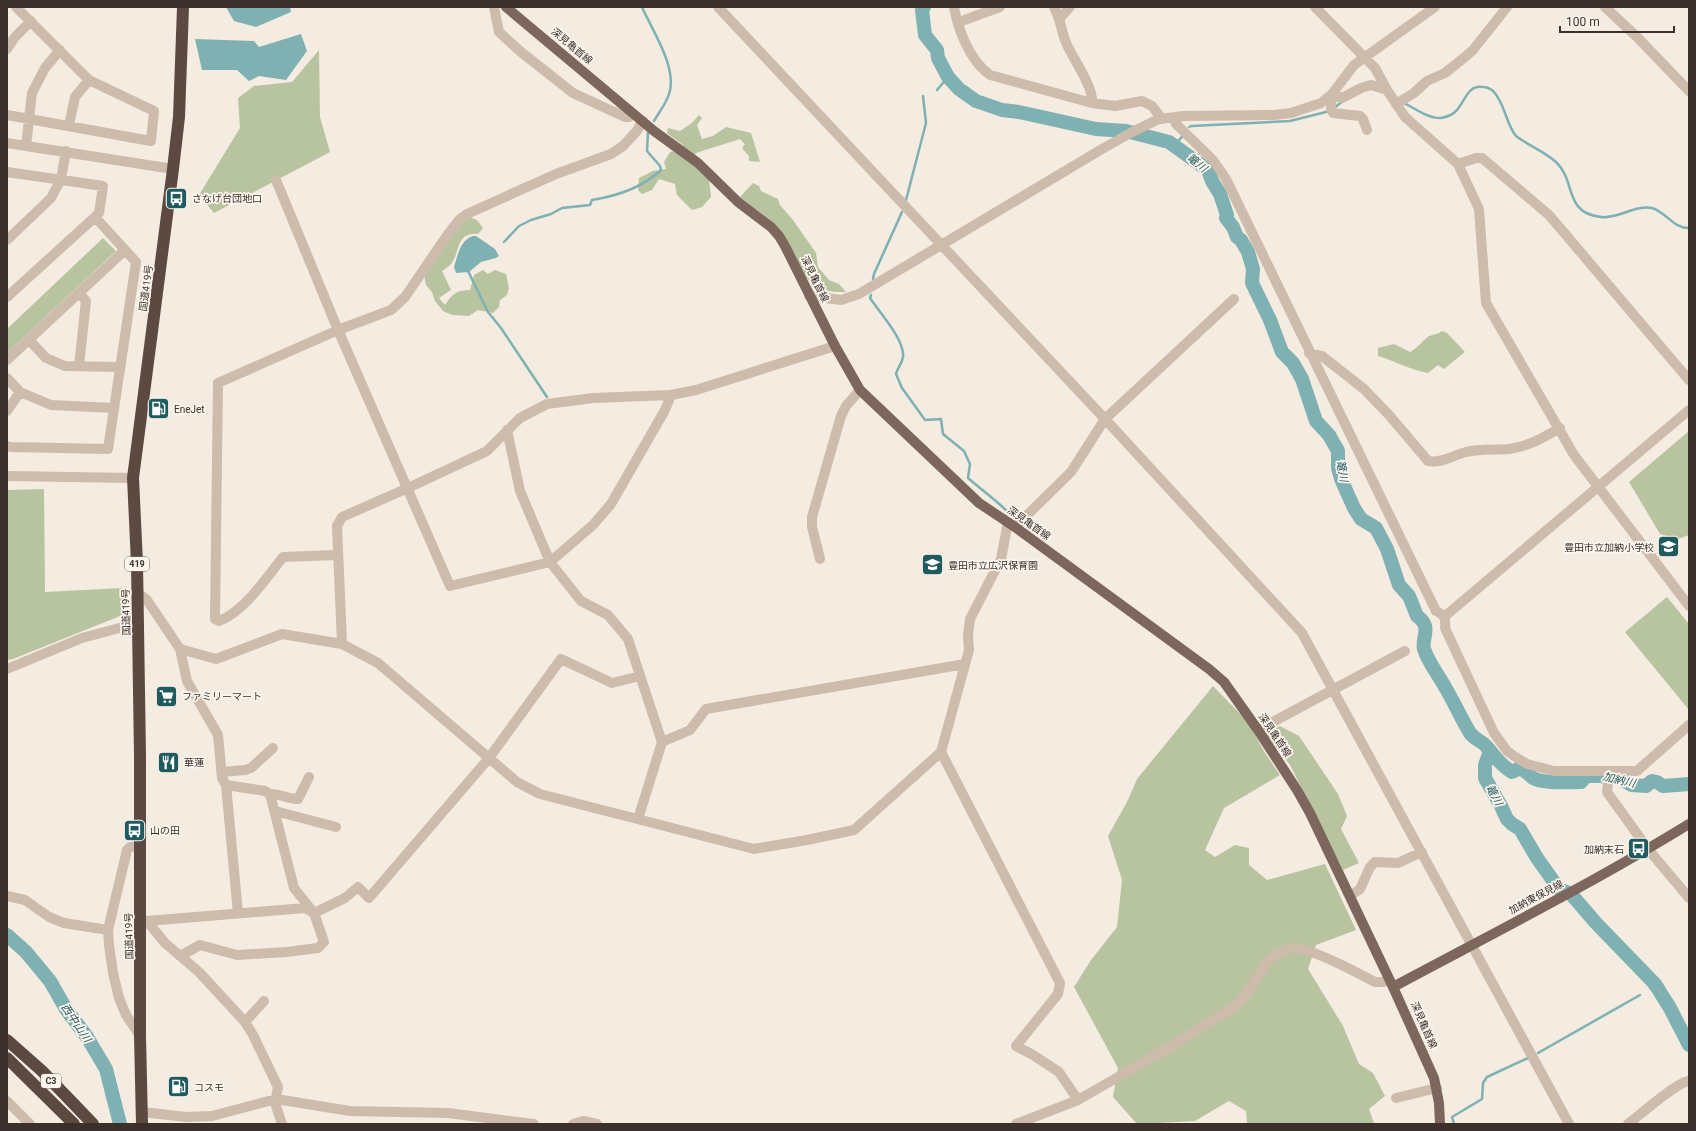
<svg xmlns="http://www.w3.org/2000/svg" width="1696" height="1131" viewBox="0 0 1696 1131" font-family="Roboto,'Noto Sans JP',sans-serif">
<rect width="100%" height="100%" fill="#f4ebe1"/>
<path fill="#b8c4a0" d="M319 50 320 117 330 152 214 213 199 195 240 128 238 98 254 86 292 82Z
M699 115 702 118 697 125 702 139 713 136 726 127 751 133 760 162 749 161V156L742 148 745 144 740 139 696 153 690 159 709 179 711 197 702 207 692 210 677 195 675 184 659 179 652 190 642 194 638 190 639 178 653 171 666 169 664 162 670 152 677 151 683 145 667 133 668 128 680 131 692 123Z
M753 183 759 186 761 191 778 199 780 205 793 220 816 253 818 267 829 280 839 284 846 292C800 294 805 265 783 235 772 219 755 209 740 197Z
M469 217 477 220 483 228 478 234C455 232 461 253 450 265 448 267 445 269 442 271L451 290 439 298 445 305C452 294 457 290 470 290L474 275 483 270 488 274 495 270 506 274 509 288 507 295 500 300 499 307 493 313 478 310 469 316 452 315 443 311 435 301 432 292 426 285 424 275 452 232Z
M103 238 116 251 7 353V329Z
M1442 331 1447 333 1465 352 1444 369 1438 365 1428 373C1410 370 1395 361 1378 356V348L1394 344 1410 352C1418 348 1424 339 1429 336 1434 334 1437 335 1442 331Z
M1689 431V535L1678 539 1660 534 1629 482Z
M44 489 45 592 122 588 125 614 13 659 7 660V490Z
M1667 597 1689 624V710L1625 632Z
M1213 686 1248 722 1265 753 1280 775 1224 808 1205 850 1215 857 1235 845 1249 848V865L1267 880 1325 864 1356 930 1316 945 1308 969 1343 1026 1359 1064 1373 1073 1385 1096 1369 1109 1374 1123 1381 1124H1247L1246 1111 1229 1101 1195 1121 1137 1124 1113 1097 1118 1068 1074 987 1091 960 1117 927 1122 880 1108 836 1127 802 1137 779Z
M1280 726 1299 736 1338 794 1347 816 1341 829 1359 863 1343 870 1290 765 1265 733Z"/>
<path fill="#7fb0b2" d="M226 7H290L291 12 256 27 234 21Z
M301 34 307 51 286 80 259 76 249 81 237 70H202L195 39 254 41 259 47Z
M473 236H476L495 249 499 256 496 258 481 262 469 272 456 273 454 267C458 255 460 240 473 236Z"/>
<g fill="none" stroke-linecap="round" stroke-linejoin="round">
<path stroke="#7fb0b2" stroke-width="2.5" d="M642 7C652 30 678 68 669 94 666 104 659 112 654 121
M937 90 948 77
M1404 103C1414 108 1429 119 1441 118 1446 117 1451 116 1455 112 1465 103 1467 84 1483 87 1487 87 1491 89 1494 92 1505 104 1506 124 1516 136 1529 146 1546 152 1557 163 1576 182 1564 213 1601 217 1618 219 1634 205 1652 208 1666 212 1674 229 1689 228
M1334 108 1343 101
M1189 127 1191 126 1290 121 1330 111
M1169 142 1178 141 1183 136
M906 200 926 123 923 96
M504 242 519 226 531 220 551 214 562 208 590 205 592 200C617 196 642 188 661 170L660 166 647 151 648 132
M467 269 488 312 501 328 547 397
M873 279 874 274 902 212
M871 295 870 298C880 313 905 340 903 357 902 364 897 368 896 374L902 388 925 420 941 419 943 434 964 451 970 464 968 478C984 492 1000 503 1014 518
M1650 988 1655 984
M1538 1053 1640 995
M1454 1124 1452 1117 1482 1099 1483 1083 1487 1077 1528 1058"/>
<path stroke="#7fb0b2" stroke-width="14" d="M924 7 922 10 925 35 937 50 938 58 948 77 959 89 976 101 1002 110 1019 112 1096 129 1126 131 1169 142 1208 170 1212 181 1220 194 1227 215 1226 218 1233 227 1237 237 1241 240 1248 252 1253 269 1252 283 1270 320 1282 352 1293 363 1302 379 1316 421 1329 435 1338 451V468L1341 479 1354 508 1361 519 1376 528 1387 549 1399 585 1409 596 1417 616C1433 627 1421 638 1424 649 1429 664 1438 674 1445 687 1454 702 1461 718 1470 733 1474 739 1482 741 1486 746 1495 756 1499 764 1512 772L1520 768C1526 771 1528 774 1533 778 1543 784 1568 782 1581 782L1586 776H1601L1621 779 1632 785 1646 786 1652 781 1657 782 1663 786 1689 784
M1490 751 1485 765V778L1501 806 1507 819 1512 824 1520 829 1537 858 1559 889 1571 894 1596 923 1655 984 1670 1008 1689 1045
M7 935 26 952 50 981 66 1009 87 1037 106 1069 120 1124"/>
<path stroke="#cdbbac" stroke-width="10" d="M494 7 499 32 521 52 573 93 625 117H629L633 114
M718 7 1105 419 1302 633 1569 1124
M954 7C958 30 970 61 990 75L1092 103 1115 106 1142 101 1152 106 1162 119
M1054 7C1060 18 1061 29 1065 40 1071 57 1094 86 1092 103
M1315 7 1375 68 1387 90 1405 117 1458 164 1479 209 1486 303 1574 455 1689 606
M1605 7 1637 37 1689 91
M1060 18 1070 7
M959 22 1000 7
M7 49 15 37 31 21
M1396 104 1414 93 1427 81 1445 73 1465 57 1473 50 1507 7
M7 115 151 141 154 111 89 80 16 7
M1174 118 1176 124 1213 160 1226 179 1436 611C1445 615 1446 619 1445 628L1494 733 1507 751 1517 758 1527 764 1554 771H1637L1689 725
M69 125 75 97 89 80
M1367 130 1363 119 1360 116 1333 113 1331 108 1332 94 1342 98 1361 88 1371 85 1387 90
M7 143 173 169
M26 146 32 93 45 68 60 50
M1458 164 1476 158H1482L1549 215 1689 380
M7 172 103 186 99 213 95 217 7 297
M276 180 338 330 450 586 550 562 593 525 611 504 665 410 671 395
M7 240 51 198 61 179 66 151
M809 296 841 300 859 294 1102 149 1134 131 1159 119 1184 116 1274 115 1291 113 1321 103 1332 94 1354 65 1435 7
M29 340 46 358 65 366 120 367
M1309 353 1322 356 1364 389 1389 415 1428 461C1440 464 1454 455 1466 452 1480 449 1495 450 1509 449 1530 446 1542 438 1560 428
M7 360 125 250
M79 366 86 301 79 293
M7 378 20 392 51 405 114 408
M7 411 20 392
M507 430 520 491 550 562 581 601 608 615 628 639 662 742 638 819
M7 446 11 447 108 449 136 262 95 217
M7 476 133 478
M1015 527 1071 472 1105 419 1234 299
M338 555 283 557C267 577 244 612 219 621L215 619 218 383 338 330 391 310 405 297 448 234 459 220 467 214 556 174 611 154 623 146 636 132 643 121
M820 559 812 527V517L841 416 846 406 860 390
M137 592 147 600 180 649 187 681 218 735 222 778 226 785 265 791 270 794 294 888 314 913 324 942 318 948 287 952 237 955 200 945 180 956
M1444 617 1689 410
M342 644 337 526 342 517 408 488 487 451 520 418 547 404 593 398 671 395 696 390 835 346
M180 649 216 659 282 634 342 644 378 663 517 782 540 794 754 849 807 840 854 830 941 752 969 650 968 635 970 619 1001 559 1008 522
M7 669 82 638 138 623
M1258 730 1405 651
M662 742 690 730 706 709 965 664
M941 752 1060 983 1058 994 1016 1046 1033 1055 1059 1072 1078 1100
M1609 771 1607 792 1648 849 1689 898
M222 772 245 770 251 768 273 748
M226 785 238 913
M270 794C280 793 289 800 298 799L309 777
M275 811 336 827
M139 846 130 847 127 850 108 930 109 945 113 973 119 998 126 1015 140 1036
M7 896 25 900 49 917 64 923 108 930
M1350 896 1360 889 1370 867 1375 862 1398 863 1422 852
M314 913 345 898 358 887 369 898 489 758 561 659 612 683 640 676
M141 920 147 921 165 943 199 972 245 1022 253 1035 278 1087 275 1103 282 1124
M147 921 305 908 314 913
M245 1022 264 1001
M1396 1098 1437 1088
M7 1101 30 1124
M142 1112 186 1117 212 1116 276 1099 350 1111 448 1113 534 1124
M573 1124 583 1121 597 1124
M1016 1124 1078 1100 1165 1050 1234 1007C1249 995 1255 978 1267 963 1273 956 1283 949 1293 948 1310 947 1358 973 1375 982H1383L1389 979
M1628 1124C1640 1115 1677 1082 1689 1081"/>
<path stroke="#7d675c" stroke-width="10" d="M506 7 654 131 698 163 738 202 771 227 779 236 785 246 835 346 860 390 979 503 1015 527 1209 669 1224 682 1258 730 1297 790 1310 813 1393 987 1434 1078 1439 1103 1440 1124
M1393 987C1492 934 1593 883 1689 824"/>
<path stroke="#5c4a42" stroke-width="12" d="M7 1040 42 1071 93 1124
M7 1058 74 1124
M142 1124 140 1036V755L137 563 133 478 173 169 179 117 183 7"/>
</g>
<defs>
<symbol id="bus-square" viewBox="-11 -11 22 22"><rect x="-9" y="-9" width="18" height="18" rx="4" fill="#1f5a5e" stroke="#fbf5ee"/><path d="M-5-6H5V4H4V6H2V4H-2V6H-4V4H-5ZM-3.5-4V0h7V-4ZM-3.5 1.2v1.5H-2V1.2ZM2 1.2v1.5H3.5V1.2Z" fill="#fff"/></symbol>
<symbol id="fuel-square" viewBox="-11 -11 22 22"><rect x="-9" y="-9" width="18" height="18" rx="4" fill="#1f5a5e" stroke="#fbf5ee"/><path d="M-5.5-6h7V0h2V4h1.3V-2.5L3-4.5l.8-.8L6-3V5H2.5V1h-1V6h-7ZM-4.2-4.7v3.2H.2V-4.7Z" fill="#fff"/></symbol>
<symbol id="school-square" viewBox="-11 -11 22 22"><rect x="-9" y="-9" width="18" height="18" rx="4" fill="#1f5a5e" stroke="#fbf5ee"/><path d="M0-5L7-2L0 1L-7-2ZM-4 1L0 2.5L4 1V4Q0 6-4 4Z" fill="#fff"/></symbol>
<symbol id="supermarket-square" viewBox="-11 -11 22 22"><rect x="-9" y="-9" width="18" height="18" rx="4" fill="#1f5a5e" stroke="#fbf5ee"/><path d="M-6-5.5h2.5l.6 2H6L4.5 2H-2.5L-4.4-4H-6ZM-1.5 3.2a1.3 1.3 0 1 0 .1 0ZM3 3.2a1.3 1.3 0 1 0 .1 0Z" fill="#fff"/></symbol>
<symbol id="restaurant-square" viewBox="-11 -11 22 22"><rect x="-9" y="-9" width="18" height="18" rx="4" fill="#1f5a5e" stroke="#fbf5ee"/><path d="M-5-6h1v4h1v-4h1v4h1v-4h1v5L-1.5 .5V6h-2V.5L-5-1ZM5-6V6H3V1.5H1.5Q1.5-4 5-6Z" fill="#fff"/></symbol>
</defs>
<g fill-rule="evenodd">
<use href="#bus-square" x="164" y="186" width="25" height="25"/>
<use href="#fuel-square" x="146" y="396" width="25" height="25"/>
<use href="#school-square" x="1656" y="534" width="25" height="25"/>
<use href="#school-square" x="920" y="552" width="25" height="25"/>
<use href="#supermarket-square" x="154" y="684" width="25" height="25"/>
<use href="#restaurant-square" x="156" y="750" width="25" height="25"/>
<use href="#bus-square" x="122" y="818" width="25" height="25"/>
<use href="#bus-square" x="1626" y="836" width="25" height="25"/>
<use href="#fuel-square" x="166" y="1074" width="25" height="25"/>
</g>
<g text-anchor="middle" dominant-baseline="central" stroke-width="3.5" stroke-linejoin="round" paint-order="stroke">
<g fill="#fbf5ee" stroke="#756b66" stroke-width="1">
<rect x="125" y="557" width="24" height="14" rx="3"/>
<rect x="41" y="1074" width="20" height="14" rx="3"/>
</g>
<g font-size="9" font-weight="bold" fill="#3b302b">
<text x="137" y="564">419</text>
<text x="51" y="1081">C3</text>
</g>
<g font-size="10" fill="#3b302b" stroke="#fbf5ee">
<text transform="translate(572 46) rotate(40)">深見亀首線</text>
<text transform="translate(815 279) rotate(64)">深見亀首線</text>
<text transform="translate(146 288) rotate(-82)">国道419号</text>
<text transform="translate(1029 523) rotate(35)">深見亀首線</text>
<text transform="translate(126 612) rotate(-91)">国道419号</text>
<text transform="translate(1275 735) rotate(56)">深見亀首線</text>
<text transform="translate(1536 897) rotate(-28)">加納東保見線</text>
<text transform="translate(129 936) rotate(-91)">国道419号</text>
<text transform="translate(1424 1025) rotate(66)">深見亀首線</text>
</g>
<g font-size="10" fill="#3b302b" stroke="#fbf5ee" text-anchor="start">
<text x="192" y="198">さなげ台団地口</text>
<text x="174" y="409">EneJet</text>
<text x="1654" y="547" text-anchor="end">豊田市立加納小学校</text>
<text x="948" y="565">豊田市立広沢保育園</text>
<text x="182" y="696">ファミリーマート</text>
<text x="184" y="762">華蓮</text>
<text x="150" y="830">山の田</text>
<text x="1624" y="849" text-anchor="end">加納末石</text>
<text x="194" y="1087">コスモ</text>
</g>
<g font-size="11" font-style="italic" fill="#1f5a5e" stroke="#fbf5ee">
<text transform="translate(1197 163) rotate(39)">篭川</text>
<text transform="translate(1342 471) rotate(80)">篭川</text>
<text transform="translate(1619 780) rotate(13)">加納川</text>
<text transform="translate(1494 795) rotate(62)">篭川</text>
<text transform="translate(76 1023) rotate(56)">西中山川</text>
</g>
</g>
<rect width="1696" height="1131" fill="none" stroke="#3b302b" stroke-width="16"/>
<path d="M1560 26v6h114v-6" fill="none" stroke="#3b302b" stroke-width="2"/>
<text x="1566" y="26" font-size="12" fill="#3b302b" stroke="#fbf5ee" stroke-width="3" paint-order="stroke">100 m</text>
</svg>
